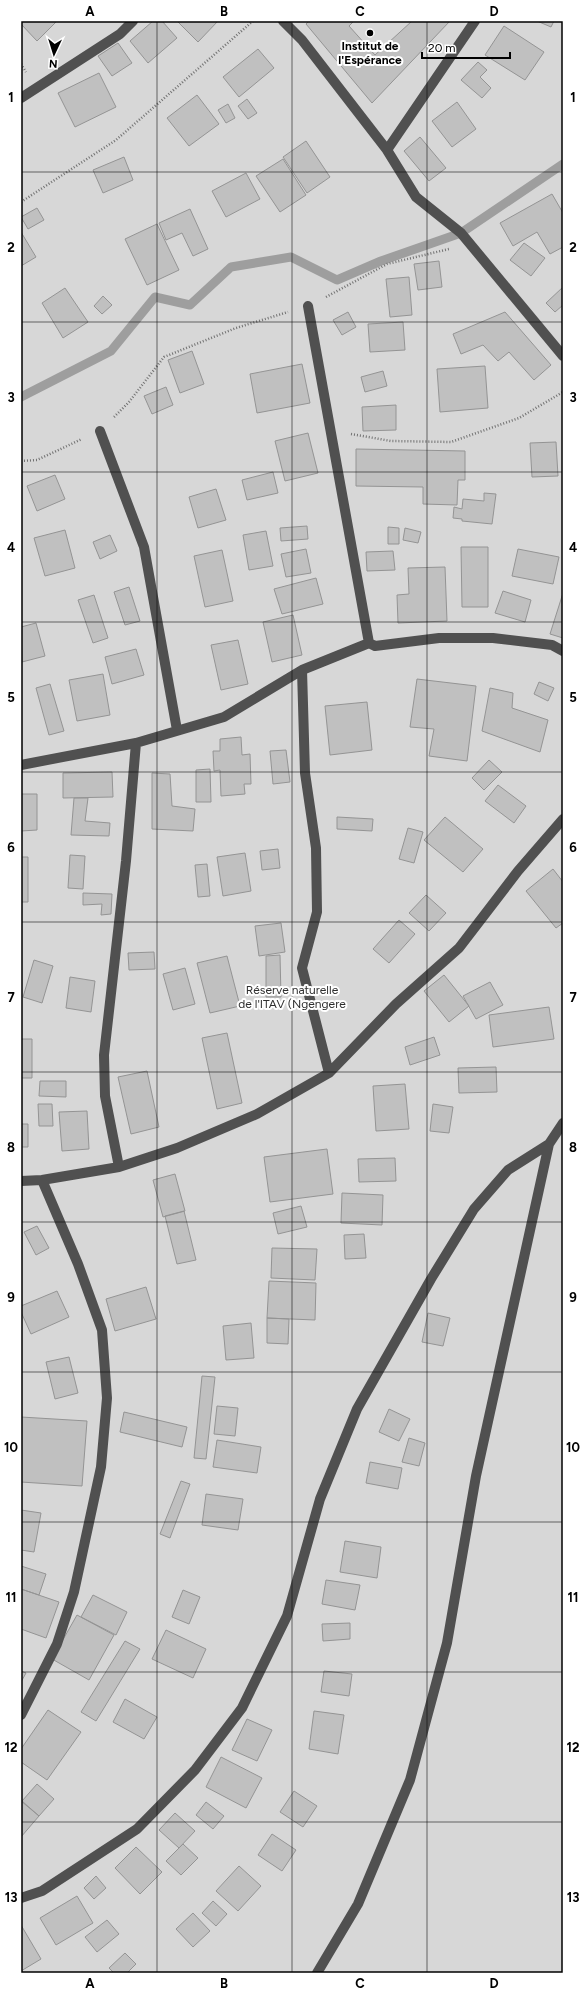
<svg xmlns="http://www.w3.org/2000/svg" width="584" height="1994" viewBox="0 0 584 1994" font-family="Figtree,sans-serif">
<rect width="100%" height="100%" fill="#fff"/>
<path fill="#d7d7d7" d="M21 21H563V1973H21Z"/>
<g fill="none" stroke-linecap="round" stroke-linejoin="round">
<path stroke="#9e9e9e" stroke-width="9" d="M21 397 111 351 155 297 190 305 231 267 291 257 337 280 381 261 461 233 563 164"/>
</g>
<path fill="#c0c0c0" stroke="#949494" d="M21 21H57L37 41 21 24Z
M153 21H162L177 38 148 63 130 41Z
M177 21H218L198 42Z
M309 21H354L349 26 375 55 412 21H450L372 103 306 24Z
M537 21H554L551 27Z
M504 26 544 52 525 80 485 55Z
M118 43 132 63 112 76 98 56Z
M258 49 274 68 239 97 223 77Z
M478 62 487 70 480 77 491 88 482 98 461 80Z
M99 73 116 107 75 127 58 93Z
M197 95 219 124 189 146 167 118Z
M247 99 257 113 248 119 238 106Z
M457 102 476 129 452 147 432 121Z
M228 104 235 118 226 123 218 110Z
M420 137 446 168 429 181 404 151Z
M306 141 330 177 307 193 283 157Z
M124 157 133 180 103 193 93 170Z
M283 159 306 195 280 212 256 176Z
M246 173 260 199 226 217 212 191Z
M552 194 563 213V247L550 254 537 232 513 246 500 223Z
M37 208 44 220 28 229 21 217Z
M190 209 208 249 193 256 182 233 166 240 159 223Z
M157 224 179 270 147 285 125 239Z
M21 232 36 257 21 266Z
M524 243 545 258 531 276 510 260Z
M439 261 442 287 418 290 414 264Z
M409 277 412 315 390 317 386 279Z
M563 287V305L555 312 546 303Z
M65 288 88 322 63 338 42 303Z
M103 296 112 305 102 314 94 306Z
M348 312 356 327 342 335 333 320Z
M505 312 551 365 534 380 509 352 498 361 483 345 461 354 453 334Z
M403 322 405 350 370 352 368 324Z
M192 351 204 384 180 393 168 360Z
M302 364 310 403 257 413 250 374Z
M485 366 488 408 440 412 437 369Z
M383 371 387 386 365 392 361 377Z
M166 387 173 405 152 414 144 396Z
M396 405V430L363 431 362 407Z
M308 433 318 473 285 481 275 441Z
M556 442 558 476 532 477 530 443Z
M356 449 465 451V480H458L457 505 423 504V487L356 486Z
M273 472 278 493 247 500 242 480Z
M55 475 65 499 37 511 27 486Z
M216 489 226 520 198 528 189 497Z
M484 493 496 494 492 524 462 521V519L453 518 454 507 462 509 463 499 484 501Z
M307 526 308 539 281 541 280 528Z
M388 527 399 528V544H388Z
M405 528 421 532 418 543 403 540Z
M65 530 75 568 45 576 34 538Z
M266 531 273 566 249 570 243 535Z
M110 535 117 551 100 559 93 542Z
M461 547H488V607H462Z
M306 549 311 573 286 577 281 554Z
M518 549 559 557 553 584 512 576Z
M222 550 233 601 205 607 194 556Z
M393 551 395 570 367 571 366 552Z
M445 567 447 621 398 623 397 595 409 594 408 568Z
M316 578 323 604 282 614 274 589Z
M129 587 140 621 125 625 114 592Z
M503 591 531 600 525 622 495 613Z
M563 593V638L550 634Z
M94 595 108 638 93 643 78 600Z
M293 615 302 655 272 662 263 622Z
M36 623 45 656 22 662 21 627Z
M238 640 248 684 221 690 211 645Z
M136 649 144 675 112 684 105 657Z
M103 674 110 715 77 721 69 680Z
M417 679 476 686 467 761 429 756 434 729 410 727Z
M539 682 554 688 548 701 534 694Z
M50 684 64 731 49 735 36 688Z
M490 688 513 693 512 708 548 720 540 752 482 731Z
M367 702 372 750 330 755 325 706Z
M241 737 242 755 250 754 251 784H244L245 794 221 796 220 770 214 771 213 751H220V739Z
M286 750 290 782 273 784 270 751Z
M489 760 502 772 484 790 472 778Z
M210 769 211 802H196V770Z
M112 772 113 797 63 798V773Z
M152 773 170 774 172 806 195 809 193 831 152 829Z
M498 785 526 806 514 823 485 801Z
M21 794H37V830L21 831Z
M74 798H88L85 821 110 823 109 836 71 835Z
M337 817 373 819 372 831 337 829Z
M445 817 483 849 463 872 424 840Z
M408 828 423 832 414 863 399 859Z
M278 849 280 868 262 870 260 851Z
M245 853 251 891 223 896 217 857Z
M70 855 85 856 83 889 68 888Z
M21 857H28V902H21Z
M207 864 210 896 198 897 195 865Z
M553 869 563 882V923L556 928 526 891Z
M83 893 112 894 111 914 101 915 102 904 83 905Z
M426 895 446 913 429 931 409 913Z
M399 920 415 934 389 963 373 949Z
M281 923 285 952 259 956 255 926Z
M154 952 155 969 129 970 128 953Z
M280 955 281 997H266V956Z
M227 956 240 1006 210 1013 197 963Z
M34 960 53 966 42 1003 23 997Z
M185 968 195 1004 173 1010 163 974Z
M444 975 469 1006 449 1022 424 991Z
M70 977 95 981 91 1012 66 1008Z
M490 982 503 1005 476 1019 463 996Z
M549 1007 554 1039 493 1047 489 1015Z
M227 1033 242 1103 217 1109 202 1038Z
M434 1037 440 1055 410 1065 405 1047Z
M21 1039H32V1078H21Z
M496 1067 497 1092 459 1093 458 1068Z
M147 1071 159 1127 131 1134 118 1077Z
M40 1081H66V1097L39 1096Z
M405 1084 409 1129 376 1131 373 1086Z
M38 1104H52L53 1126H39Z
M433 1104 453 1107 449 1133 430 1131Z
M87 1111 89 1149 62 1151 59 1112Z
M21 1124H28V1147H21Z
M327 1149 333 1194 270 1202 264 1157Z
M395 1158 396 1181 359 1182 358 1159Z
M175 1174 185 1211 163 1217 153 1180Z
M342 1193 383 1195 382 1225 341 1223Z
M301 1206 307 1227 278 1234 273 1213Z
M184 1211 196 1260 177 1264 165 1216Z
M37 1226 49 1248 36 1255 24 1232Z
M364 1234 366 1258 345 1259 344 1235Z
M272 1248 317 1249 315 1280 271 1278Z
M269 1281 316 1283 315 1320 267 1318Z
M146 1287 156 1319 115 1331 106 1299Z
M57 1291 69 1317 31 1334 21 1312V1306Z
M428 1313 450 1318 443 1346 422 1342Z
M267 1318 289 1319 288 1344 267 1343Z
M251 1323 254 1358 226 1360 223 1326Z
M69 1357 78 1393 55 1399 46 1362Z
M202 1376 215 1377 206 1459 194 1458Z
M217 1406 238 1408 235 1436 214 1434Z
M389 1409 410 1419 399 1441 379 1432Z
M124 1412 187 1427 182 1447 120 1432Z
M21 1417 87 1421 82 1486 21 1482Z
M409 1438 425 1443 419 1466 402 1462Z
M217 1440 261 1447 257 1473 213 1467Z
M370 1462 402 1468 398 1489 366 1483Z
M181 1481 190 1484 170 1538 160 1534Z
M206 1494 243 1499 238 1530 202 1525Z
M21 1510 41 1513 34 1552 21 1550Z
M345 1541 381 1547 377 1578 340 1572Z
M21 1566 46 1574 39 1595 21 1589Z
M326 1580 360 1585 355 1610 322 1604Z
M21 1589 59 1602 46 1638 21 1629Z
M183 1590 200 1597 189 1624 172 1617Z
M93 1595 127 1612 116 1635 81 1617Z
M77 1615 114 1635 89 1680 52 1659Z
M350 1623V1639L323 1641 322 1624Z
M166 1630 206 1649 193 1678 152 1659Z
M125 1641 140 1649 96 1721 81 1712Z
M21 1671 26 1673 21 1682Z
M324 1671 352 1674 349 1696 321 1692Z
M125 1699 157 1717 144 1739 113 1722Z
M48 1710 81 1732 47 1780 21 1762V1749Z
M314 1711 344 1715 338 1754 309 1749Z
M247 1719 272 1730 257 1761 232 1750Z
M221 1757 262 1778 246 1808 206 1787Z
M37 1784 54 1799 39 1816 22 1801Z
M294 1791 317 1806 303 1827 280 1812Z
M21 1801 39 1816 21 1837Z
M206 1802 224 1816 213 1829 196 1815Z
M175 1813 195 1831 179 1848 159 1830Z
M272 1834 296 1850 282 1871 258 1855Z
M183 1844 198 1858 181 1875 166 1861Z
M136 1847 162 1872 140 1894 115 1868Z
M239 1866 261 1886 238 1911 216 1891Z
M96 1876 106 1888 94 1899 84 1888Z
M77 1896 93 1923 56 1945 40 1918Z
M213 1901 227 1914 216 1926 202 1913Z
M193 1913 210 1931 193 1947 176 1929Z
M107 1920 119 1934 97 1952 85 1937Z
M21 1925 41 1959 21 1971Z
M125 1953 136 1964 127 1973H114L109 1968Z"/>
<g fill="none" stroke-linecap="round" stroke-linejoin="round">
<path stroke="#727272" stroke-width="2.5" stroke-dasharray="1 2" stroke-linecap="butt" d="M21 64 26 72
M21 202 116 140 253 21
M326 297 387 264 449 249
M114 417 129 402 164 357 236 328 288 312
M351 434 391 441 451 442 519 418 563 392
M21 461 37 460 82 439"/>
<path stroke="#505050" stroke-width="10" d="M283 21 302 40 387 150
M475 21 387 150 416 197 461 233 563 356
M21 98 120 34 133 21
M308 306 369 643
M100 431 144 547 177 730
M302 670 305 773 316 848 317 912 302 968 329 1073
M21 765 136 743 224 717 302 670 369 643 375 646 439 638H493L552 645 563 651
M119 1167 105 1096 104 1055 126 861 136 743
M21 1181 42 1180 119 1167 177 1148 257 1114 329 1073 396 1004 459 948 518 871 563 819
M21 1715 57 1644 74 1592 101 1467 107 1398 102 1330 78 1264 42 1180
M21 1898 42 1891 137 1829 195 1770 242 1708 287 1616 320 1499 357 1409 431 1279 474 1209 508 1170 549 1144
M317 1973 358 1904 410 1780 447 1643 476 1476 549 1144 563 1123"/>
</g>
<path fill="none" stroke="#000" stroke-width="1" stroke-opacity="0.55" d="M157 21V1973M292 21V1973M427 21V1973M21 172H563M21 322H563M21 472H563M21 622H563M21 772H563M21 922H563M21 1072H563M21 1222H563M21 1372H563M21 1522H563M21 1672H563M21 1822H563"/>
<circle fill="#000" stroke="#fff" stroke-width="1.5" cx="370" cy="33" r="4"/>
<g text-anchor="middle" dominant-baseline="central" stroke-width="4" stroke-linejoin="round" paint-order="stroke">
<g font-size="12" font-weight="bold" fill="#000" stroke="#fff">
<text x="370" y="46">Institut de<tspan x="370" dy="14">l'Espérance</tspan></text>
</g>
<g font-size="12" fill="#2e2e2e" stroke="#fff">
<text x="292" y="990">Réserve naturelle<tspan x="292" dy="14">de l'ITAV (Ngengere</tspan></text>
</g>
</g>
<rect width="584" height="1994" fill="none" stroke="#ffffff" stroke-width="44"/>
<g transform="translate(54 54) rotate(184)" stroke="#ffffff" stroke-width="3" paint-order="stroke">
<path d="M0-3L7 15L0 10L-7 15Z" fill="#000000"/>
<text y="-6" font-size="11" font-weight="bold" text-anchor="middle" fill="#000000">N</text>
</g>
<path d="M422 52v6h88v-6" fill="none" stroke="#000000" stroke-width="2"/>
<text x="428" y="52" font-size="12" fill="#000000" stroke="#ffffff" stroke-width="3" paint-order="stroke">20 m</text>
<rect x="22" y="22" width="540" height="1950" fill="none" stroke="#000" stroke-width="1.5"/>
<g font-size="13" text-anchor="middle" font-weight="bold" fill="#000">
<text x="90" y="16">A</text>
<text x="224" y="16">B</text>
<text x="360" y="16">C</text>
<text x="494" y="16">D</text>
<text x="11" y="102">1</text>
<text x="573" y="102">1</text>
<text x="11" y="252">2</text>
<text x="573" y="252">2</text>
<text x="11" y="402">3</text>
<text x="573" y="402">3</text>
<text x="11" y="552">4</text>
<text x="573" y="552">4</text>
<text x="11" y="702">5</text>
<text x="573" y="702">5</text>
<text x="11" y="852">6</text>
<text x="573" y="852">6</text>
<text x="11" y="1002">7</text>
<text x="573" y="1002">7</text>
<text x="11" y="1152">8</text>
<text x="573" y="1152">8</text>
<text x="11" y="1302">9</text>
<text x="573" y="1302">9</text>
<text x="11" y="1452">10</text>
<text x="573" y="1452">10</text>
<text x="11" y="1602">11</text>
<text x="573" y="1602">11</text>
<text x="11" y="1752">12</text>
<text x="573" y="1752">12</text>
<text x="11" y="1902">13</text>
<text x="573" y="1902">13</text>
<text x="90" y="1988">A</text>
<text x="224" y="1988">B</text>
<text x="360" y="1988">C</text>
<text x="494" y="1988">D</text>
</g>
</svg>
